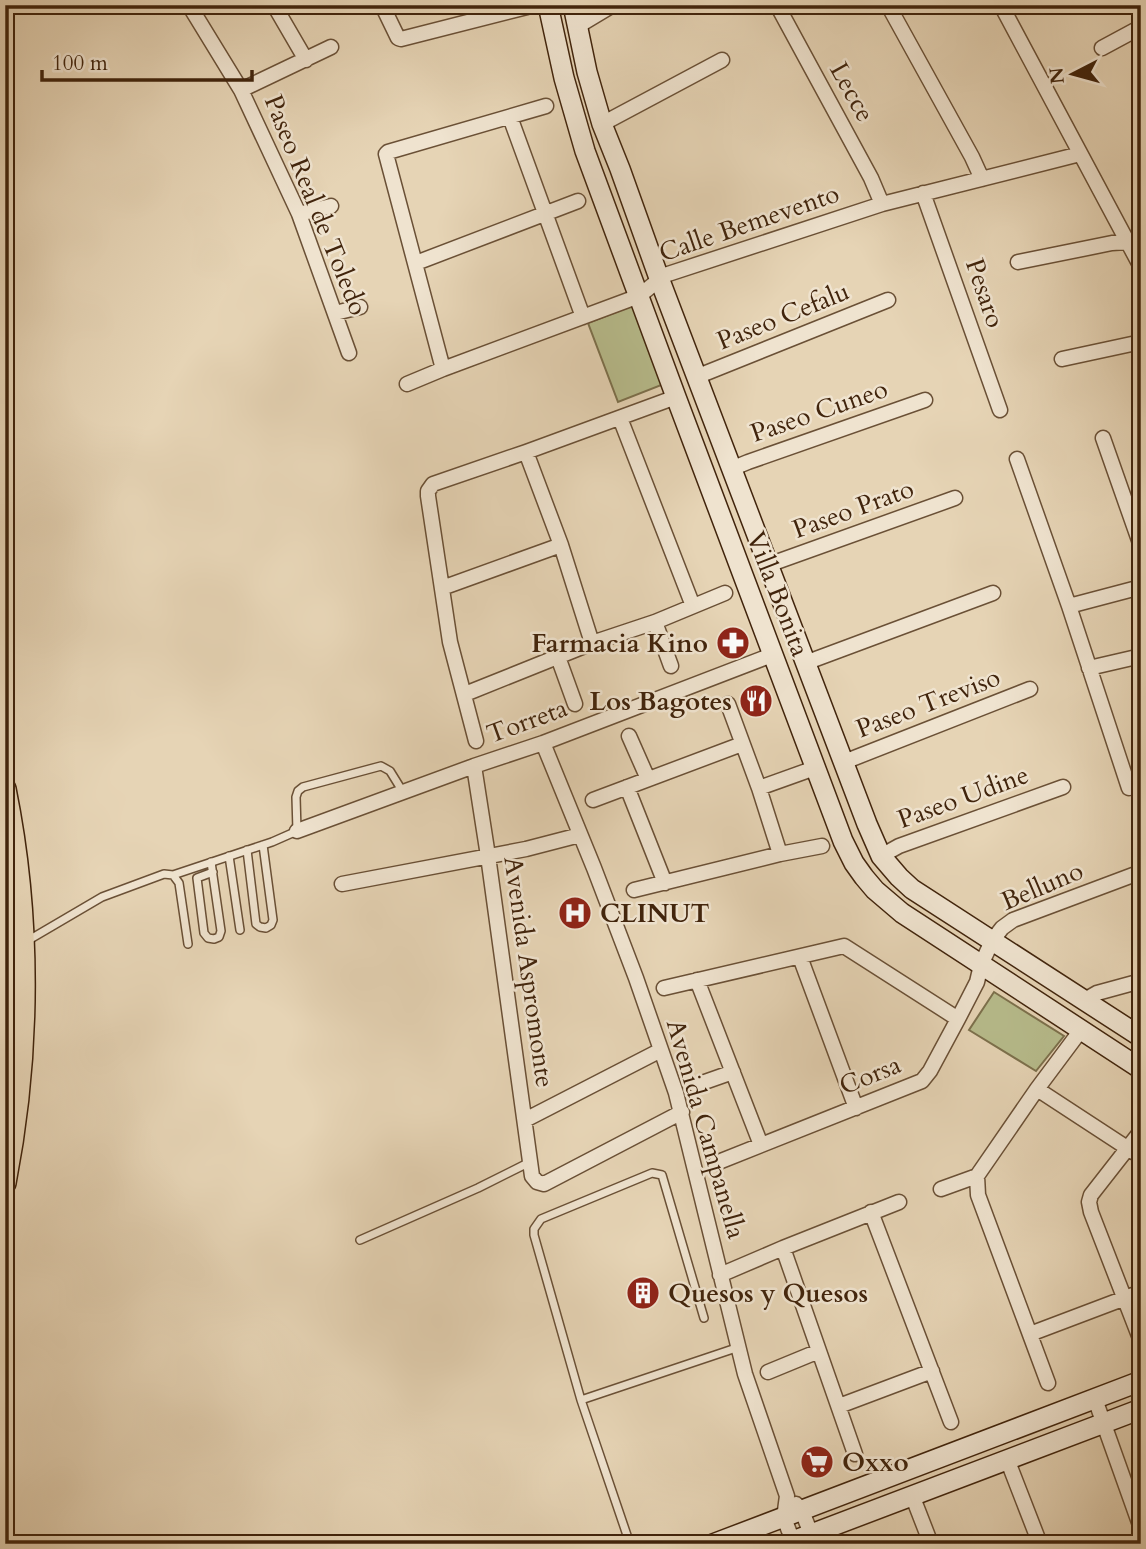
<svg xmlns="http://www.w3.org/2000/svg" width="1146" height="1549" viewBox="0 0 1146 1549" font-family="Cardo,serif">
<rect width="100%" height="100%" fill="#e6d4b5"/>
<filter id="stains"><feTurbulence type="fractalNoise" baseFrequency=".00286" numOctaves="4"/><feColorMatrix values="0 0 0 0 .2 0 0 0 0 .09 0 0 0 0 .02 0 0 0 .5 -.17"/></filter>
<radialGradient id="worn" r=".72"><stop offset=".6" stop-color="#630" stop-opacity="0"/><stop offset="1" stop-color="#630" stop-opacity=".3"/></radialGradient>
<path fill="#b7bc8c" stroke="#7c704c" stroke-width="2" d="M634 305 664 384 618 402 588 323Z
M994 992 1064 1036 1036 1071 969 1030Z"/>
<path fill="#9db5ba" stroke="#787b74" stroke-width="2" d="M5 895C11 957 9 1019 5 1081Z"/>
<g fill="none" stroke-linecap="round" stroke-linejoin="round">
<defs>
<path id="lane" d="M247 850 256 924 260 927 266 928 271 925 273 920 263 845
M229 856 240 930
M211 862 221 931 219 937 214 939 208 938 204 933 197 878 213 872
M173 875 272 842 297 831 296 797 298 791 303 787 381 766 390 771 403 792
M27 941 102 897 164 874 173 875 179 883 188 944
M360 1240 478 1188 530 1162
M581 1400 739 1347
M630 1544 581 1400 534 1235V1229L541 1219 652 1173 662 1175 704 1318"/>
<path id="street" d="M189 5 241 90 299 214 349 353
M274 5 306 60
M382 5 398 38 401 39 527 7
M777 5 871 178 882 204
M888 5 972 157 982 179
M1001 5 1141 267
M578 26 613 5
M1102 48 1141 27
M241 90 331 47
M510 117 583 317
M602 124 722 60
M923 193 1000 410
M299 214 331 206
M1018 262 1112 243 1127 242
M416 263 578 201
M335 313 360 307
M1062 359 1141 342
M443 369 386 154 388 152 546 106
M696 377 888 300
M407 384 443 369 639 296 665 275 882 204 1080 154
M620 418 693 606
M1103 438 1141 546
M526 452 561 545 592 643
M1017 459 1069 606 1129 788
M731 469 748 462 925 400
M768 565 955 498
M442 588 561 545
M1069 606 1141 587
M655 622 671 666
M558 657 575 704
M805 663 993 593
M1089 668 1141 656
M465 694 592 643 655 622 725 593
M728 704 759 788 780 854
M629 736 648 779
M476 741 450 642 428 496V491L433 484 526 452 676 397
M543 743 594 868 636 978 676 1093 745 1374 787 1496 784 1518 794 1544
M844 762 1030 689
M474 766 488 856 532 1176 537 1182 544 1184 682 1112
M627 787 665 883
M759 788 815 768
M593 800 742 744
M297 831 474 766 543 743 772 655
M881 856 899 846 1063 787
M342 884 526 849 580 835
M634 890 780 854 822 846
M800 957 856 1108
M697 980 761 1145
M664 988 844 946 958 1019
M1083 1001 1097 993 1141 981
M696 1085 733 1072
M1037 1089 1141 1157
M525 1120 661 1050
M1141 1131 1091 1195 1089 1202 1091 1212 1141 1341
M716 1163 922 1081 930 1071 958 1019 977 982 981 965 992 941 1002 928 1013 920 1141 872
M977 1176 978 1195 1048 1383
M941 1189 977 1176 1037 1089 1081 1030
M871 1212 951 1422
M783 1248 855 1454
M720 1275 783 1248 899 1202
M1030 1334 1141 1292
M768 1372 819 1351
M1095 1399 1141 1528
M839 1406 932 1371
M1007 1459 1040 1544
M912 1495 931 1544
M796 1504 802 1511 815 1544"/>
<path id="secondary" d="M548 5 564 78 585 151 676 397 843 841 854 863 864 877 875 890 902 913 1141 1069
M573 5 587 72 602 124 620 169 659 278 867 824 881 856 899 877 912 889 1141 1037
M713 1544 1141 1381
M785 1544 1141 1409"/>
<path id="primary" d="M5 789C31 917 30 1055 5 1183"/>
</defs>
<use href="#lane" stroke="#6a5036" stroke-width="10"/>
<use href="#street" stroke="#6a5036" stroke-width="17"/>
<use href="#secondary" stroke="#41240c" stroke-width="22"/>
<use href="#primary" stroke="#41240c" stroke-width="24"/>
<use href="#lane" stroke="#efe3cf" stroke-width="7"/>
<use href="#street" stroke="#efe3cf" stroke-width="14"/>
<use href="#secondary" stroke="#efe3cf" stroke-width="19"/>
<use href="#primary" stroke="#e6d4b5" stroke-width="21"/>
</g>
<defs>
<symbol id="pharmacy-disc" viewBox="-11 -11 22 22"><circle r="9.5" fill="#8f2418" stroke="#efe3cf"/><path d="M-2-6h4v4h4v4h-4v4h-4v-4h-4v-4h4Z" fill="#fff"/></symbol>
<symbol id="restaurant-disc" viewBox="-11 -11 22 22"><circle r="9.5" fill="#8f2418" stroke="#efe3cf"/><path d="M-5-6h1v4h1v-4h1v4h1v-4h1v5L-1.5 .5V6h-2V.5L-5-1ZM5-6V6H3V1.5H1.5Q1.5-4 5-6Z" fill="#fff"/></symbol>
<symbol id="hospital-disc" viewBox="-11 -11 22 22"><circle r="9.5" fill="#8f2418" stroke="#efe3cf"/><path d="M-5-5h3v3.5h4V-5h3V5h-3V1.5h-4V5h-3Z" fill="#fff"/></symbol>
<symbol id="building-disc" viewBox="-11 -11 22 22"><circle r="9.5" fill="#8f2418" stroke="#efe3cf"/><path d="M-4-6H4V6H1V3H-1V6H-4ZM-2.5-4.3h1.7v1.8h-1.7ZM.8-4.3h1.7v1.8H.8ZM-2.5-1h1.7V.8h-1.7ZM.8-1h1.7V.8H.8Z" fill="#fff"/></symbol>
<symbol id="supermarket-disc" viewBox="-11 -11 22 22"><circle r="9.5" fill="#8f2418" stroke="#efe3cf"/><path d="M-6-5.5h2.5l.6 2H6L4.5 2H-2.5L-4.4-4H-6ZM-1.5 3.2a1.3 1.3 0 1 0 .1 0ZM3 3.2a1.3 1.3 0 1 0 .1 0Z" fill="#fff"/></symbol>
</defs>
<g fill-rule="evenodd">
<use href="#pharmacy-disc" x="714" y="624" width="38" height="38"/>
<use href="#restaurant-disc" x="737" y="682" width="38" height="38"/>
<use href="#hospital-disc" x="556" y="894" width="38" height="38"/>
<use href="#building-disc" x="624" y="1274" width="38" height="38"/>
<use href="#supermarket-disc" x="798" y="1443" width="38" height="38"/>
</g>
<g text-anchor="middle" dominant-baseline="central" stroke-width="5" stroke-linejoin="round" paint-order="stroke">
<g font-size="26" fill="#41240c" stroke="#efe3cf">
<text transform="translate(852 92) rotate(61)">Lecce</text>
<text transform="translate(316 205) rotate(68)">Paseo Real de Toledo</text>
<text transform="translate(749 223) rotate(-19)">Calle Bemevento</text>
<text transform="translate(985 293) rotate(71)">Pesaro</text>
<text transform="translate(783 316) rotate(-22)">Paseo Cefalu</text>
<text transform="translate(819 411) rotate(-19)">Paseo Cuneo</text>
<text transform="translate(853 509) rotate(-20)">Paseo Prato</text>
<text transform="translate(778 594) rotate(69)">Villa Bonita</text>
<text transform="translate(928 703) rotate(-21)">Paseo Treviso</text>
<text transform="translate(527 721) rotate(-20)">Torreta</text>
<text transform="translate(963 797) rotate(-20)">Paseo Udine</text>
<text transform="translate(1042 886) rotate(-23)">Belluno</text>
<text transform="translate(529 972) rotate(82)">Avenida Aspromonte</text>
<text transform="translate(870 1075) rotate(-22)">Corsa</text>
<text transform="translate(706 1129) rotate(74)">Avenida Campanella</text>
</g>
<g font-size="26" font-weight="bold" fill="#41240c" stroke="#efe3cf" text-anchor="start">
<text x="708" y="643" text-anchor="end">Farmacia Kino</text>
<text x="732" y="701" text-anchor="end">Los Bagotes</text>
<text x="600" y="913">CLINUT</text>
<text x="668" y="1293">Quesos y Quesos</text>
<text x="842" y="1462">Oxxo</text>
</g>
</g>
<rect width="1146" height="1549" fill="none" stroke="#e6d4b5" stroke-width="28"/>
<rect x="7" y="7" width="1132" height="1535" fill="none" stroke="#41240c" stroke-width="3.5"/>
<rect x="14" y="14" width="1118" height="1521" fill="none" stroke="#41240c" stroke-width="2"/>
<g transform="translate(1073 74) rotate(264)" stroke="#efe3cf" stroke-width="5" paint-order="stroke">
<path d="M0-5L12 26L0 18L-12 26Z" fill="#41240c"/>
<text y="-10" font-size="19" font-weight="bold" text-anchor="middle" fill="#41240c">N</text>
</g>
<path d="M42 70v10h210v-10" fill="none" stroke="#41240c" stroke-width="3.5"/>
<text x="52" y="70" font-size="21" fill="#41240c" stroke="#efe3cf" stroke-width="5" paint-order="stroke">100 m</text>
<rect width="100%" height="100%" filter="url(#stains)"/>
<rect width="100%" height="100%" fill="url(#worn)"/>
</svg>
